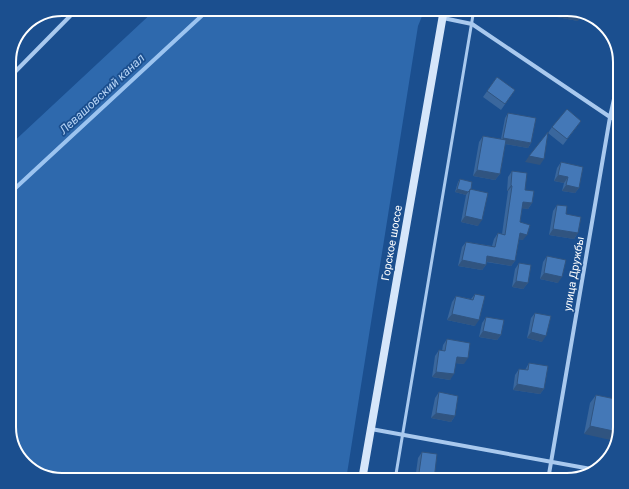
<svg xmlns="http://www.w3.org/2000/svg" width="629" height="489" viewBox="0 0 629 489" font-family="Roboto,sans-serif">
<rect width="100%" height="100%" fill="#1b4f8f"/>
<path fill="#2e69ad" d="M156 9H425L418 26 346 480H61L27 467 9 431V146Z"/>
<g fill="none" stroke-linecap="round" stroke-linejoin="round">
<path stroke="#9cc4f0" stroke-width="4" d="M9 194 209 9"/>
<path stroke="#a9c9ee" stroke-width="3" d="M395 480 474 9"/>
<path stroke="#a9c9ee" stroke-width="4" d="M443 18 472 24 610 117 620 122
M9 78 77 9
M371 429 591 469
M548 480 610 117 620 72"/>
<path stroke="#d6e6fa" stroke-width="8" d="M362 480 444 9"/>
</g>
<path fill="#3a679d" d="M558 9H568L578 21 557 17Z
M497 77 515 90 501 110 483 97Z
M508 113 531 143 528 148 505 144 500 174 495 180 473 176 479 142 483 136 501 139 505 118Z
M581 121 563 145 548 133 552 127Z
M561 162 579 188 575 193 562 191 564 183 554 181 557 168Z
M512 171 525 190 532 203 528 209 522 208 520 222 523 240 519 239 515 261 511 266 486 262V265L482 270 458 266 462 247 466 242 492 246 494 239 498 233 502 234 508 191H507L508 177Z
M460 179 471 189 478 226 461 222 466 195 455 192 458 182Z
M557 205 566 214 578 233 574 239 549 235 553 211Z
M547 256 558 283 540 279 543 262Z
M519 263 528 283 523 289 512 287 515 269Z
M475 294V326L447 320 452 302 456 296 471 299Z
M535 313 542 342 527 338 531 318Z
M486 317 501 335 497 340 479 337 482 323Z
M447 339 464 364 456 363 450 380 432 377 435 356 439 350 442 351 443 345Z
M529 363 544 389 540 394 513 390 515 375 519 369 525 370Z
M439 392 455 416 451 422 431 418 435 398Z
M596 395 620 400 584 434 590 403Z
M422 452 434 480H415L418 458Z"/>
<path fill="#305480" d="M561 11 582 15 578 21 557 17Z
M503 138 531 143 528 148 500 143Z
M529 156 544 159 540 165 525 162Z
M477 170 500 174 495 180 473 176Z
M558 175 568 177 564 183 554 181Z
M511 185 512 186 508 191H507Z
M566 185 579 188 575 193 562 191Z
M457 189 468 192 466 195 455 192Z
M523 202 532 203 528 209 519 208Z
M465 216 482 220 478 226 461 222Z
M553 229 578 233 574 239 549 235Z
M520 233 527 235 523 240 516 239Z
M487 256 515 261 511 266 483 261Z
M462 260 486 265 482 270 458 266Z
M544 273 562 277 558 283 540 279Z
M516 281 528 283 523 289 512 287Z
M452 314 479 320 475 326 447 320Z
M483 331 501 335 497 340 479 337Z
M531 332 546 336 542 342 527 338Z
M457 357 468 358 464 364 453 363Z
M436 372 454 374 450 380 432 377Z
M517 384 544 389 540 394 513 390Z
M436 413 455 416 451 422 431 418Z
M590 426 618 432 615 441 584 434Z"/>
<path fill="#4478b7" stroke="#305480" d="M561 9H568L582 15 561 11Z
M497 77 515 90 505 104 487 91Z
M567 109 581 121 567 139 552 127Z
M508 113 536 118 531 143 503 138Z
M548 132 544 159 529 156Z
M483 136 506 140 500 174 477 170Z
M561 162 583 167 579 188 566 185 568 177 558 175Z
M512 171 527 173 525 190 534 191 532 203 523 202 520 222 530 225 527 235 520 233 515 261 487 256 486 265 462 260 466 242 495 247 498 233 505 235 512 186 511 185Z
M460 179 472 182 471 189 468 192 457 189Z
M470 189 488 193 482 220 465 216Z
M557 205 567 206 566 214 581 217 578 233 553 229Z
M547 256 566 260 562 277 544 273Z
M519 263 531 265 528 283 516 281Z
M475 294 485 296 479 320 452 314 456 296 473 300Z
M535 313 551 316 546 336 531 332Z
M486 317 504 320 501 335 483 331Z
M447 339 470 343 468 358 457 357 454 374 436 372 439 350 445 351Z
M529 363 548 366 544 389 517 384 519 369 528 370Z
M439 392 458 396 455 416 436 413Z
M596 395 620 400V428L618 432 590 426Z
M422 452 437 454 434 480H418Z"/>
<g text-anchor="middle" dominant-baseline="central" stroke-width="3.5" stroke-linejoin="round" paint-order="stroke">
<g font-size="11" fill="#fff" stroke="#1b4f8f">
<text transform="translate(392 243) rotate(-80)">Горское шоссе</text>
<text transform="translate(574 274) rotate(-80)">улица Дружбы</text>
</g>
<g font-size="12" font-style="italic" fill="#b5d3f5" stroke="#1b4f8f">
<text transform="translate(102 94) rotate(-43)">Левашовский канал</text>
</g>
</g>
<path d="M0 0H629V489H0ZM62 16H567A46 46 0 0 1 613 62V427A46 46 0 0 1 567 473H62A46 46 0 0 1 16 427V62A46 46 0 0 1 62 16Z" fill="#1b4f8f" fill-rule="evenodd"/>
<path fill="none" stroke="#fff" stroke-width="2" d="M62 16H567A46 46 0 0 1 613 62V427A46 46 0 0 1 567 473H62A46 46 0 0 1 16 427V62A46 46 0 0 1 62 16Z"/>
</svg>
